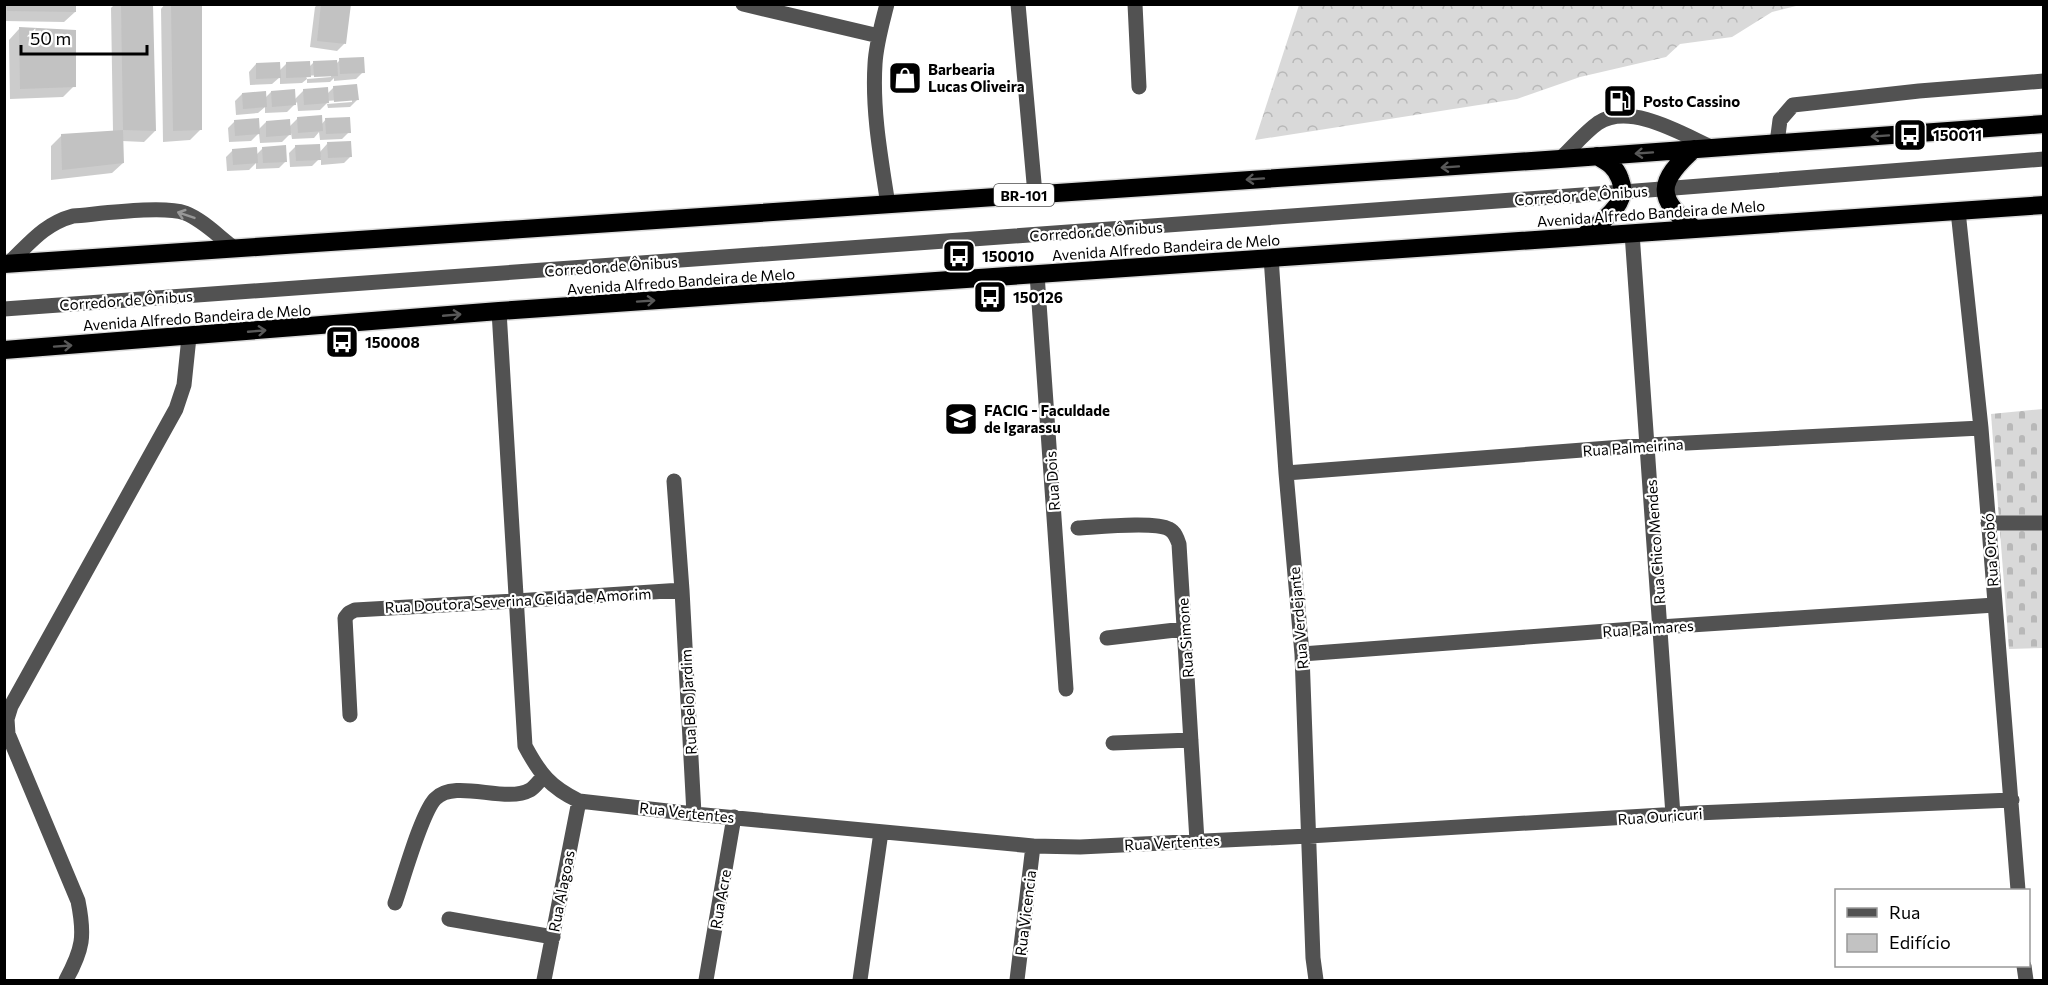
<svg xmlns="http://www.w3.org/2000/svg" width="2048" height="985" viewBox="0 0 2048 985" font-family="Commissioner,sans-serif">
<defs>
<pattern id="forest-crowns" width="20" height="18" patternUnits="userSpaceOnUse" patternTransform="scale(1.5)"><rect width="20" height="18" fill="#d9d9d9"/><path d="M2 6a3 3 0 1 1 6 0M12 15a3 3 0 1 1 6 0" fill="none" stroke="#b8b8b8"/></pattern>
<pattern id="cemetery-stones" width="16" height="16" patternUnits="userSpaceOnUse" patternTransform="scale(1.5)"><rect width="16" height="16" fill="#d9d9d9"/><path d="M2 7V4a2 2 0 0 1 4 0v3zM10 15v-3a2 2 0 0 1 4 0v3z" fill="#b8b8b8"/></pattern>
</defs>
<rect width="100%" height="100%" fill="#fff"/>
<path fill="url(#forest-crowns)" d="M1299 5V4L1800 5 1772 12 1732 37 1680 44 1666 57 1580 77 1517 99 1255 140Z"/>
<path fill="url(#cemetery-stones)" d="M2043 409V648L2009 649 1991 414Z"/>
<path fill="#0003" d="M4 4H75V12L64 22 4 21Z
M115 4H152L155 131 144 142 122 141 123 163 112 173 51 180V146L62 135 113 132 111 8Z
M165 4H200L201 129 190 140 163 142 161 9Z
M318 4H349L344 44 337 51 310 47 315 7Z
M19 29 74 86 63 97 10 99 9 40Z
M340 60 363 72 356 79 334 81V78L330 82 307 83V79L331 77V74L306 76 307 79 302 83 280 84V77L272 84 250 85 249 72 256 64 279 71 286 64 309 67 314 62 336 64Z
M334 87 357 100 350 107 328 108 327 104 352 102V99L327 101V103L320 110 298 111 297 102 287 112 265 113V107L258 113 236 115 235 101 242 94 265 98 271 92 294 100 304 90 327 94Z
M298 118 321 125 326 119 349 132 342 139 320 140 319 132 314 138 292 139 291 133 282 142 260 143 259 133 251 141 229 142 228 128 235 121 258 130 266 122 289 127Z
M327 144 351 156 344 163 321 165V157L312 166 290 167 289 153 296 146 319 153Z
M263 148 286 161 279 168 256 169V163L249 170 227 171 226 157 233 150 256 155Z"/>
<path fill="#c2c2c2" d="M6 4H76V12L7 11Z
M121 4H153L156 131 123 130Z
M171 4H202V130L173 131Z
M321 4H351L346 44 317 41Z
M19 27 76 30V87L20 89Z
M364 57 365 73 340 74 339 58Z
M337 60 338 76 314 77 313 61Z
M310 61 311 77 286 78V62Z
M280 62 281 78 256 79V63Z
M357 84 359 100 334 102 333 86Z
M328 87 329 103 304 105 303 89Z
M295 89 296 105 272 107 271 91Z
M266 91 267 107 243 109 242 93Z
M322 115 323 131 298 133 297 117Z
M350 117 351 133 326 134 325 118Z
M259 118 260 134 235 136 234 120Z
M290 119 291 135 266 137V121Z
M123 130 124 163 62 170 61 134Z
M351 141 352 157 328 158 327 142Z
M320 144 321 160 296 161 295 145Z
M286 145 287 162 263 163 262 147Z
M257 147 258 163 233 165 232 149Z"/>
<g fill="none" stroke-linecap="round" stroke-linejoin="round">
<defs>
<path id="highway" d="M1694 149C1658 181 1654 198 1695 229
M1585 235C1602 221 1630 204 1620 179 1616 167 1608 162 1597 156
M4 264 1560 159 2044 124
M4 350 499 311 2044 205"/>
</defs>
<use href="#highway" stroke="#dbdbdb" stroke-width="21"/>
<path stroke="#525252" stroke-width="15" d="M743 4 879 36
M887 4C882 24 876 44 875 64 872 111 881 159 888 205
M1018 4 1035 194
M1135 4 1139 87
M1777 143 1780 120 1793 105 1919 91 2044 81
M1560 159C1572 148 1584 133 1598 123 1630 102 1682 134 1713 148
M1958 211 1981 428 2018 890
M1632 233 1673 815
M1271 257 1286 473 1302 654 1313 958 1316 980
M9 263C30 243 44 224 73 216 99 214 163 205 185 213 203 220 218 236 234 248
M1037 274 1066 689
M4 309 1623 192 2044 159
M499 311 525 746C540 774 550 787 579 801L694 814 1033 846 1080 847 1309 836 1696 813 2012 800
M1286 473 1648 445 1981 428
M1988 523H2044
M1078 528C1097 527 1155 521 1169 529 1175 532 1177 538 1179 544L1197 841
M682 590 694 814
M1107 638 1184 629
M1302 654 1660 627 1995 605
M350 715 345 618 349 613 355 610 516 601 682 590 674 481
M1113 743 1191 740
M395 903C403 880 421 814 435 799 455 778 505 804 530 790 535 787 539 781 543 777
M449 919 553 937
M2024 966 2026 980
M66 980C83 949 85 936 78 901L8 734 7 719 11 706 176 409 184 385 189 337
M544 980 579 801
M706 980 734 817
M860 980 881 832
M1017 980 1033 846"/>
<use href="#highway" stroke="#000" stroke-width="18"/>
</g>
<defs><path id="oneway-shaft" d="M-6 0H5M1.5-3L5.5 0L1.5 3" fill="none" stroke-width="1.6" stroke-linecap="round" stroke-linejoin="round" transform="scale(1.5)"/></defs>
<g stroke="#595959">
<use href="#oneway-shaft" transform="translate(1880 136) rotate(176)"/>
<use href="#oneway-shaft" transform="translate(1644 153) rotate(176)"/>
<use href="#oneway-shaft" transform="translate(1450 167) rotate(176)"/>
<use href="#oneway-shaft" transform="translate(1255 179) rotate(176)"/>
<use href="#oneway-shaft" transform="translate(646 301) rotate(-4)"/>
<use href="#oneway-shaft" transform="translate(452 315) rotate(-5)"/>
<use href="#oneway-shaft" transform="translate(257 331) rotate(-5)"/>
<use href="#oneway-shaft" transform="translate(63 346) rotate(-4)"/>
</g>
<use stroke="#979797" href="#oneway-shaft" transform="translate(186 215) rotate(-161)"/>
<defs>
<symbol id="shop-square" viewBox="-11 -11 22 22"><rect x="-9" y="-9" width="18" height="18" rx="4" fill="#000" stroke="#fff"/><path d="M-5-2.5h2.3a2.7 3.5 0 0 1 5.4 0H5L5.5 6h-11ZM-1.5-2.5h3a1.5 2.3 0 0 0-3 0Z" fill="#fff"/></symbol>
<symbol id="fuel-square" viewBox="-11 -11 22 22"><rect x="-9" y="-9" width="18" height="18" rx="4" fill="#000" stroke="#fff"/><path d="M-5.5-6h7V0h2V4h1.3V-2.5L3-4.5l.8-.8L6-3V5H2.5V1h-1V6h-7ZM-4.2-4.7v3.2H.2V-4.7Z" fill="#fff"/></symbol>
<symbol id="bus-square" viewBox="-11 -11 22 22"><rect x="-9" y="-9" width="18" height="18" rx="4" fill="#000" stroke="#fff"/><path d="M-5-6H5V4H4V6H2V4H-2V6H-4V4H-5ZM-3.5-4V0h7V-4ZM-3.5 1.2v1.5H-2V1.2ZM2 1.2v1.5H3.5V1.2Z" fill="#fff"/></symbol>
<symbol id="university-square" viewBox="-11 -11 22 22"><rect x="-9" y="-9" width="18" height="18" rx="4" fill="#000" stroke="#fff"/><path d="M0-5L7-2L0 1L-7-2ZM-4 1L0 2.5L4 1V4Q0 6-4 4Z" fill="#fff"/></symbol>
</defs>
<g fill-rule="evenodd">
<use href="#shop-square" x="886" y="59" width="38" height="38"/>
<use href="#fuel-square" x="1601" y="82" width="38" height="38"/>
<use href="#bus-square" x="1891" y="116" width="38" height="38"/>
<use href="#bus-square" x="940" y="237" width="38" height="38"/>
<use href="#bus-square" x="971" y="278" width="38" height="38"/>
<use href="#bus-square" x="323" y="323" width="38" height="38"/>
<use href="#university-square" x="942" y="400" width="38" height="38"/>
</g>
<g text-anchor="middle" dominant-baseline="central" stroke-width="4.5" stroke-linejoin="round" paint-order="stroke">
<rect fill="#fff" stroke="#4c4c4c" stroke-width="1.5" x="994" y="184" width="60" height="22" rx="4.5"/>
<g font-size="14" font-weight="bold" fill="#000">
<text x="1024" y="195">BR-101</text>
</g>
<g font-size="15" font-weight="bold" fill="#000" stroke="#fff" text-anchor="start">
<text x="928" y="69">Barbearia<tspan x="928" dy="17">Lucas Oliveira</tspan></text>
<text x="1643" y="101">Posto Cassino</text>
<text x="1933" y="135">150011</text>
<text x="982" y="256">150010</text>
<text x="1013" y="297">150126</text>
<text x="365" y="342">150008</text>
<text x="984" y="410">FACIG - Faculdade<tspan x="984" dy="17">de Igarassu</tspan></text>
</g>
<g font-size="15" fill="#000" stroke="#fff">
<text transform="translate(1581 195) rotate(-4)">Corredor de Ônibus</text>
<text transform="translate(1651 213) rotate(-4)">Avenida Alfredo Bandeira de Melo</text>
<text transform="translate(1096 231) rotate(-4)">Corredor de Ônibus</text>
<text transform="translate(1166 247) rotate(-4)">Avenida Alfredo Bandeira de Melo</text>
<text transform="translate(611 266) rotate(-4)">Corredor de Ônibus</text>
<text transform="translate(681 281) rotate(-4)">Avenida Alfredo Bandeira de Melo</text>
<text transform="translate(126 300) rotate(-4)">Corredor de Ônibus</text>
<text transform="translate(197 317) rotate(-4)">Avenida Alfredo Bandeira de Melo</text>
<text transform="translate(1633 447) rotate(-4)">Rua Palmeirina</text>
<text transform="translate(1052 481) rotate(-94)">Rua Dois</text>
<text transform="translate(1655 542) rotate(-94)">Rua Chico Mendes</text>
<text transform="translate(1990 550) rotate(-94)">Rua Orobó</text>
<text transform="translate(518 600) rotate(-3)">Rua Doutora Severina Gelda de Amorim</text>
<text transform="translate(1298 618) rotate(-95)">Rua Verdejante</text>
<text transform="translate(1648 628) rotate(-4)">Rua Palmares</text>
<text transform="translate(1185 638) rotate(-94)">Rua Simone</text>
<text transform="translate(688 702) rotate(-93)">Rua Belo Jardim</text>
<text transform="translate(687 812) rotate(6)">Rua Vertentes</text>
<text transform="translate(1660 816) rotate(-4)">Rua Ouricuri</text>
<text transform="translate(1172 842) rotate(-3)">Rua Vertentes</text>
<text transform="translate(561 891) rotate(-79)">Rua Alagoas</text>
<text transform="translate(720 899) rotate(-80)">Rua Acre</text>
<text transform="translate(1025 913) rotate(-83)">Rua Vicencia</text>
</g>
</g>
<rect width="2048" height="985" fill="none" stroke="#000000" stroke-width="12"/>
<rect x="1835" y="889" width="195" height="78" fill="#ffffff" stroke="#999999" stroke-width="1.5"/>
<rect x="1847" y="908" width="30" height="9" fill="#525252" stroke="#999999" stroke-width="1.5"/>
<text x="1889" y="919" font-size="18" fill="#000000">Rua</text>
<rect x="1847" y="934" width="30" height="18" fill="#c2c2c2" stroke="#999999" stroke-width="1.5"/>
<text x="1889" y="949" font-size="18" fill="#000000">Edifício</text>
<path d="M21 45v9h126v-9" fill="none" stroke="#000000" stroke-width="3"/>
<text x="30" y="45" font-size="18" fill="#000000" stroke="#ffffff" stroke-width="4.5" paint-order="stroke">50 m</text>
</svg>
